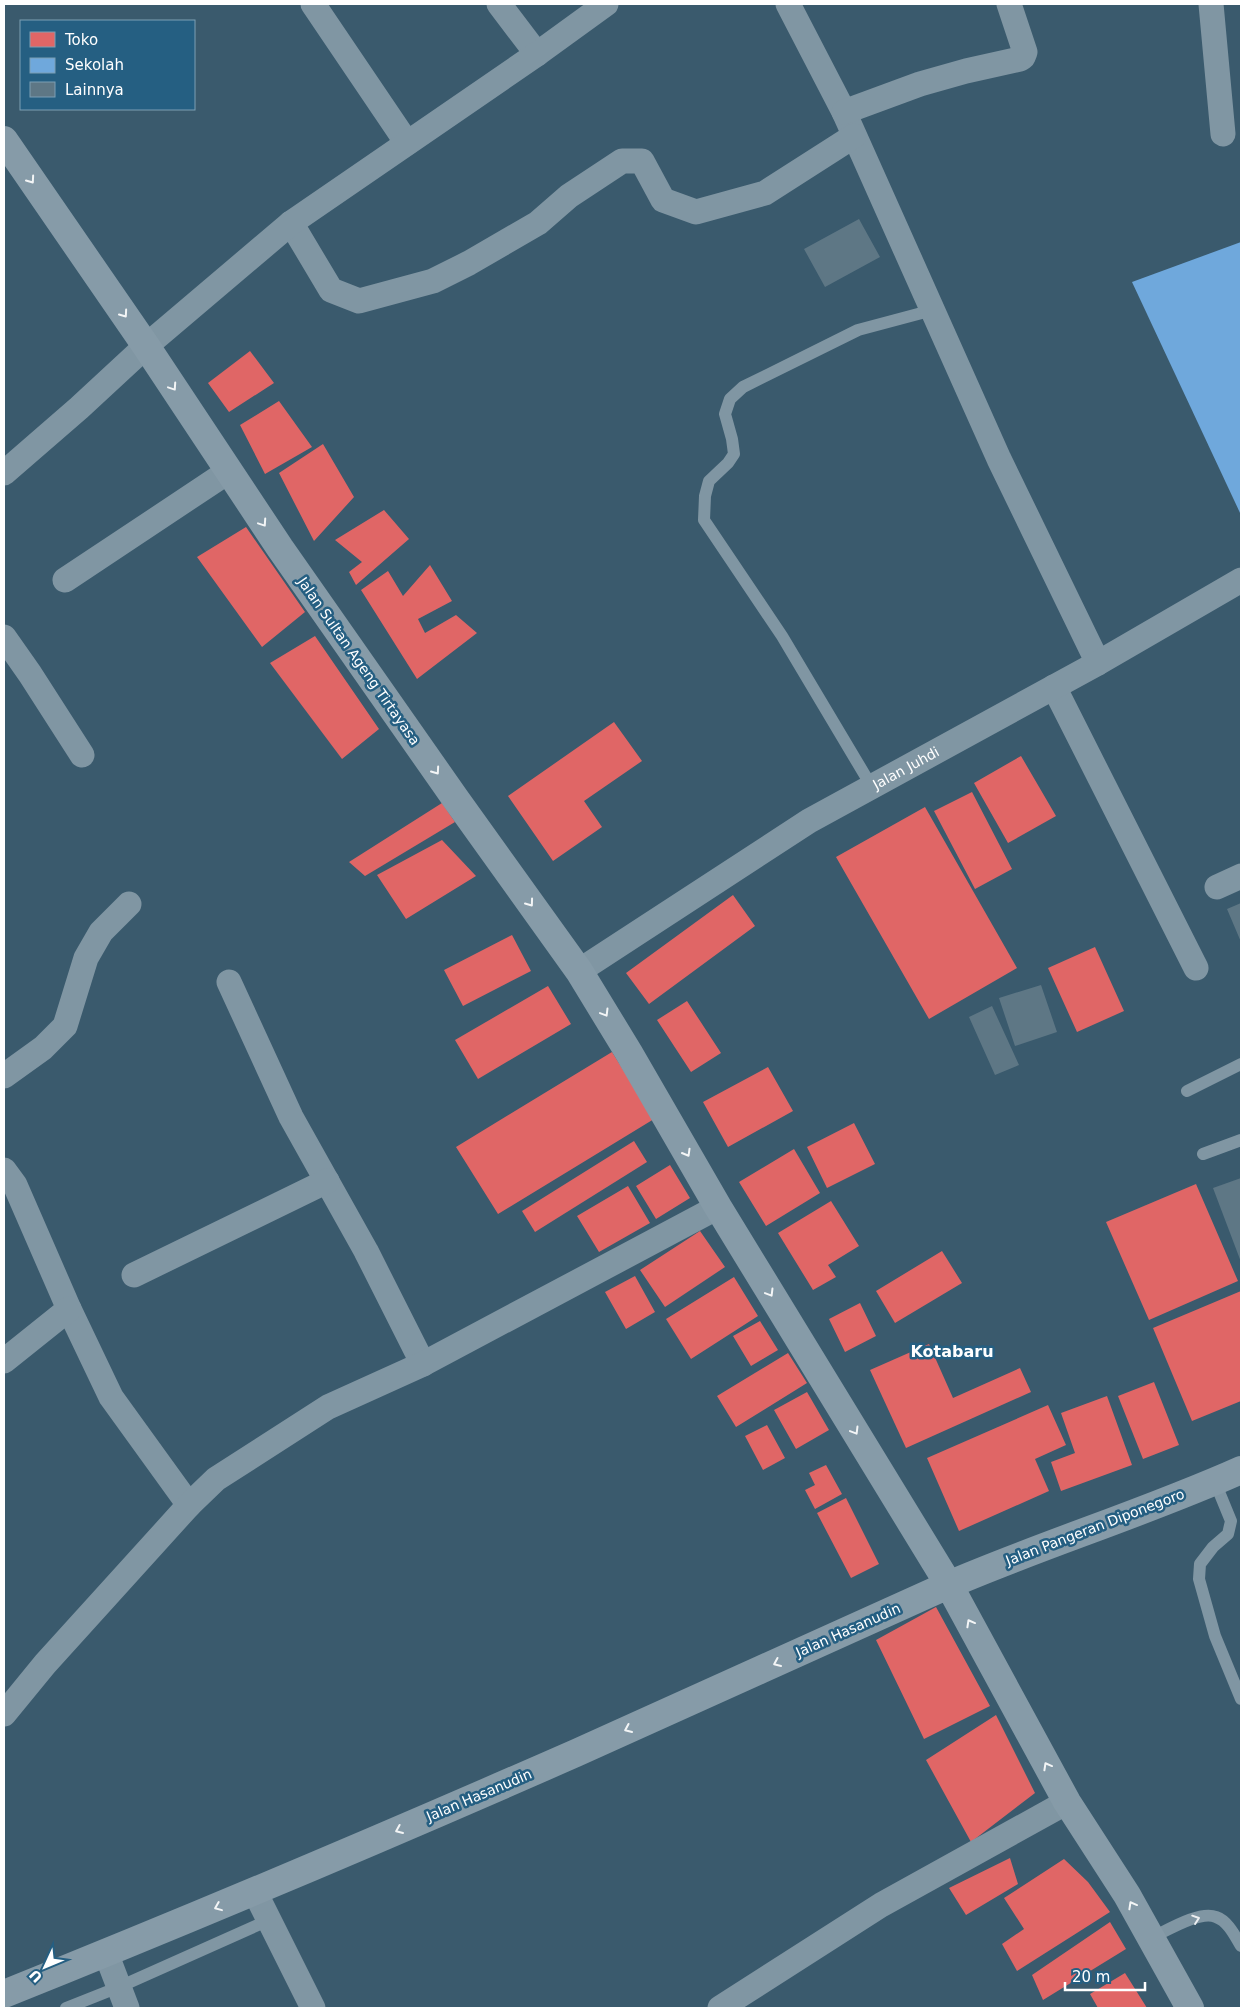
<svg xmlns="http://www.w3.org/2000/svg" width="1245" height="2012" viewBox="0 0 1245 2012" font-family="'DejaVu Sans',sans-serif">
<rect width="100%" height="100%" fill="#3a5a6d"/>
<path fill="#e06666" d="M250 351 274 383 229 412 208 383Z
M279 401 312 447 265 474 240 425Z
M323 444 354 497 314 541 279 473Z
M384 510 409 539 356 585 349 572 362 562 335 540Z
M246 527 305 612 262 647 197 557Z
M430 565 452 601 418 619 425 633 456 615 477 633 417 679 361 590 388 571 403 596Z
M315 636 379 729 342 759 270 663Z
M614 722 642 761 584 801 602 827 553 861 508 796Z
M1021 756 1056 816 1008 843 974 783Z
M972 792 1012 869 975 889 934 811Z
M442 803 455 822 365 876 349 862Z
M925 807 1017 968 929 1019 836 857Z
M442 840 476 876 406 919 377 875Z
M733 895 755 926 649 1004 626 973Z
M512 935 531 971 463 1006 444 970Z
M1095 947 1124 1011 1077 1032 1048 968Z
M548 986 571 1024 478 1079 455 1040Z
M687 1001 721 1053 691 1072 657 1020Z
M612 1052 654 1119 498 1214 456 1147Z
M768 1067 793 1111 728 1147 703 1102Z
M854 1123 875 1164 827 1188 807 1147Z
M634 1141 647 1162 535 1232 522 1211Z
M794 1149 820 1193 766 1226 739 1182Z
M670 1165 690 1198 656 1219 636 1186Z
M1196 1184 1238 1281 1149 1320 1106 1222Z
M628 1186 650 1223 599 1252 577 1216Z
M831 1201 859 1246 828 1265 836 1277 813 1290 778 1233Z
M700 1231 725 1267 665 1307 640 1270Z
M942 1251 962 1283 895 1323 876 1291Z
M635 1276 655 1312 626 1329 605 1292Z
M734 1277 758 1316 691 1359 666 1319Z
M1241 1291V1401L1192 1421 1153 1328Z
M860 1303 876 1336 845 1352 829 1319Z
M760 1321 778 1350 751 1366 733 1336Z
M929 1344 953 1398 1020 1368 1031 1392 906 1448 870 1370Z
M788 1353 807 1383 736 1427 717 1396Z
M1154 1382 1179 1445 1143 1459 1118 1396Z
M807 1392 829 1430 796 1449 774 1410Z
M1107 1396 1132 1465 1061 1491 1051 1462 1075 1453 1061 1413Z
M1048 1405 1066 1445 1035 1459 1049 1491 959 1531 927 1458Z
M767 1425 785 1458 763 1470 745 1436Z
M826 1465 842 1494 815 1509 805 1490 815 1485 809 1473Z
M846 1498 879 1564 851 1578 817 1513Z
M936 1607 990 1706 924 1739 876 1640Z
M996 1715 1035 1793 971 1842 926 1760Z
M1010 1858 1018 1884 966 1915 949 1888Z
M1064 1859 1088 1882 1110 1912 1017 1971 1002 1944 1024 1929 1004 1898Z
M1110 1922 1126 1949 1043 2000 1032 1975Z
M1125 1973 1147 2008H1098L1090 1994Z"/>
<path fill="#6fa8dc" d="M1241 242V515L1132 282Z"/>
<path fill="#5e7785" d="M859 219 880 257 825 287 804 249Z
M1241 903V942L1227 909Z
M1041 985 1057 1032 1015 1046 999 998Z
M992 1006 1019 1065 995 1075 969 1017Z
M1241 1178V1262L1213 1188Z"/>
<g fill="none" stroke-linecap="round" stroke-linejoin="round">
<path stroke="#8096a3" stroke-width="12" d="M872 787 782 636 704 520 705 496 709 481 728 463 734 454 732 439 725 414 730 399 743 387 858 330 933 310
M1187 1091 1241 1064
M1203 1154 1241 1140
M1215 1482 1231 1521 1228 1534 1213 1547 1200 1564 1199 1579 1215 1636 1241 1699
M1151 1938C1166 1931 1200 1910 1216 1917 1228 1921 1235 1936 1241 1946
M66 2008 119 1987 269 1920"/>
<g stroke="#8096a3" stroke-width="25">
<path d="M313 4 407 143"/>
<path d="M499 4 537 54"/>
<path d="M788 4 844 112 999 459 1098 663"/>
<path d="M1211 4 1223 134"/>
<path d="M844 112 920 84 966 71 1020 59 1023 57 1025 52 1009 4"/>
<path d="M291 223 331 290 359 301 433 281 469 263 538 223 569 196 622 161H642L663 200 696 212 765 193 854 136"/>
<path d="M4 473 79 408 146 346 291 223 537 54 606 4"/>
<path d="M65 580 229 471"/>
<path d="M4 637 30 674 82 755"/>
<path d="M1054 687 1196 968"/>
<path d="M1217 887 1241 876"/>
<path id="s1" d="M579 971 809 821 1098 663 1241 580"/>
<path d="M229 982 291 1117 366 1251 423 1364"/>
<path d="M4 1076 43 1048 65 1026 86 958 101 932 129 904"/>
<path d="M4 1170 15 1185 69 1309 111 1397 189 1505"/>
<path d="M134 1275 327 1181"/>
<path d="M4 1361 69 1309"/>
<path d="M4 1714 45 1664 189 1505 216 1479 328 1407 423 1364 718 1207"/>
<path d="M255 1892 313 2008"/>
<path d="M106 1953 127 2008"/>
<path d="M720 2008 881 1905 1067 1802"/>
</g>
<path stroke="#869ba8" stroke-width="28" d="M4 140 146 346 280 548 455 798 579 971 629 1053 718 1207 949 1585 1067 1802 1127 1895 1190 2008
M4 1994C196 1917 387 1836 576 1753 700 1698 822 1641 946 1586 1043 1544 1145 1513 1241 1470"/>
</g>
<defs><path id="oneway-chevron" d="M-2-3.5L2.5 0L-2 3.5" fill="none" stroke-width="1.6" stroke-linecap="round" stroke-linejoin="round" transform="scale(1.25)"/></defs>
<g stroke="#f3f5f6">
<use href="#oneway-chevron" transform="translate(31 180) rotate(55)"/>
<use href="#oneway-chevron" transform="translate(124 314) rotate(55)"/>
<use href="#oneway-chevron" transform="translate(173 387) rotate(56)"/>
<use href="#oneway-chevron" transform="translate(263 523) rotate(56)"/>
<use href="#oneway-chevron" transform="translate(436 771) rotate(55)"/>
<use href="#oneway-chevron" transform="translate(530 903) rotate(54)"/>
<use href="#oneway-chevron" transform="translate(605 1013) rotate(59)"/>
<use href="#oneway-chevron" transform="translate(687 1153) rotate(60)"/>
<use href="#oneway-chevron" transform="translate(770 1293) rotate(59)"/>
<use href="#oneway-chevron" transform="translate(855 1431) rotate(59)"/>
<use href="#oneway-chevron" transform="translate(970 1623) rotate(-119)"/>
<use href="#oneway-chevron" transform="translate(777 1663) rotate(156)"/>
<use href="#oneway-chevron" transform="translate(628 1729) rotate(156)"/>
<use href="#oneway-chevron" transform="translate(1047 1766) rotate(-119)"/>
<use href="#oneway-chevron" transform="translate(399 1830) rotate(157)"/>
<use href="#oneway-chevron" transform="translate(1132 1905) rotate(-119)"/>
<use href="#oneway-chevron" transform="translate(218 1907) rotate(158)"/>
</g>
<use stroke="#eceff1" href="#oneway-chevron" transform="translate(1196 1919) rotate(-19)"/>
<g text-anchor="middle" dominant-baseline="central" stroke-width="5" stroke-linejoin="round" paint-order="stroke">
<g font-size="14" fill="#fff" stroke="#255f82">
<text transform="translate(359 661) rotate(55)">Jalan Sultan Ageng Tirtayasa</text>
<text stroke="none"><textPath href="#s1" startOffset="385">Jalan Juhdi</textPath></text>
<text transform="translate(1095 1527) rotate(-21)">Jalan Pangeran Diponegoro</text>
<text transform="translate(848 1630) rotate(-24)">Jalan Hasanudin</text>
<text transform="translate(479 1795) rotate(-23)">Jalan Hasanudin</text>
</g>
<g font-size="16" font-weight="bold" fill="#fff" stroke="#255f82">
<text x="952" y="1351">Kotabaru</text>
</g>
</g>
<rect width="1245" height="2012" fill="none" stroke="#ffffff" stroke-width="10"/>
<rect x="20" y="20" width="175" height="90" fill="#255f82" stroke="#7c9fb4"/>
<rect x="30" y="32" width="25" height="15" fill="#e06666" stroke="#7c9fb4"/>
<text x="65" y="45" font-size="15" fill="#ffffff">Toko</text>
<rect x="30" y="58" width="25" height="15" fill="#6fa8dc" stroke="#7c9fb4"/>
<text x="65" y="70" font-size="15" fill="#ffffff">Sekolah</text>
<rect x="30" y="82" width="25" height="15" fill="#5e7785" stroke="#7c9fb4"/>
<text x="65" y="95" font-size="15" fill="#ffffff">Lainnya</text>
<g transform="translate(45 1967) rotate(226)" stroke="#255f82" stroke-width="4" paint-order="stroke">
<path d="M0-4L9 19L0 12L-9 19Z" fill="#ffffff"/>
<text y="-8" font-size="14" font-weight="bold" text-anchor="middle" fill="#ffffff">U</text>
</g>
<path d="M1065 1982v8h80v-8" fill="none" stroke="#ffffff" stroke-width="2.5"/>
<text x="1072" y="1982" font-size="15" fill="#ffffff" stroke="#255f82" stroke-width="4" paint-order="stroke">20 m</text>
</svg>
